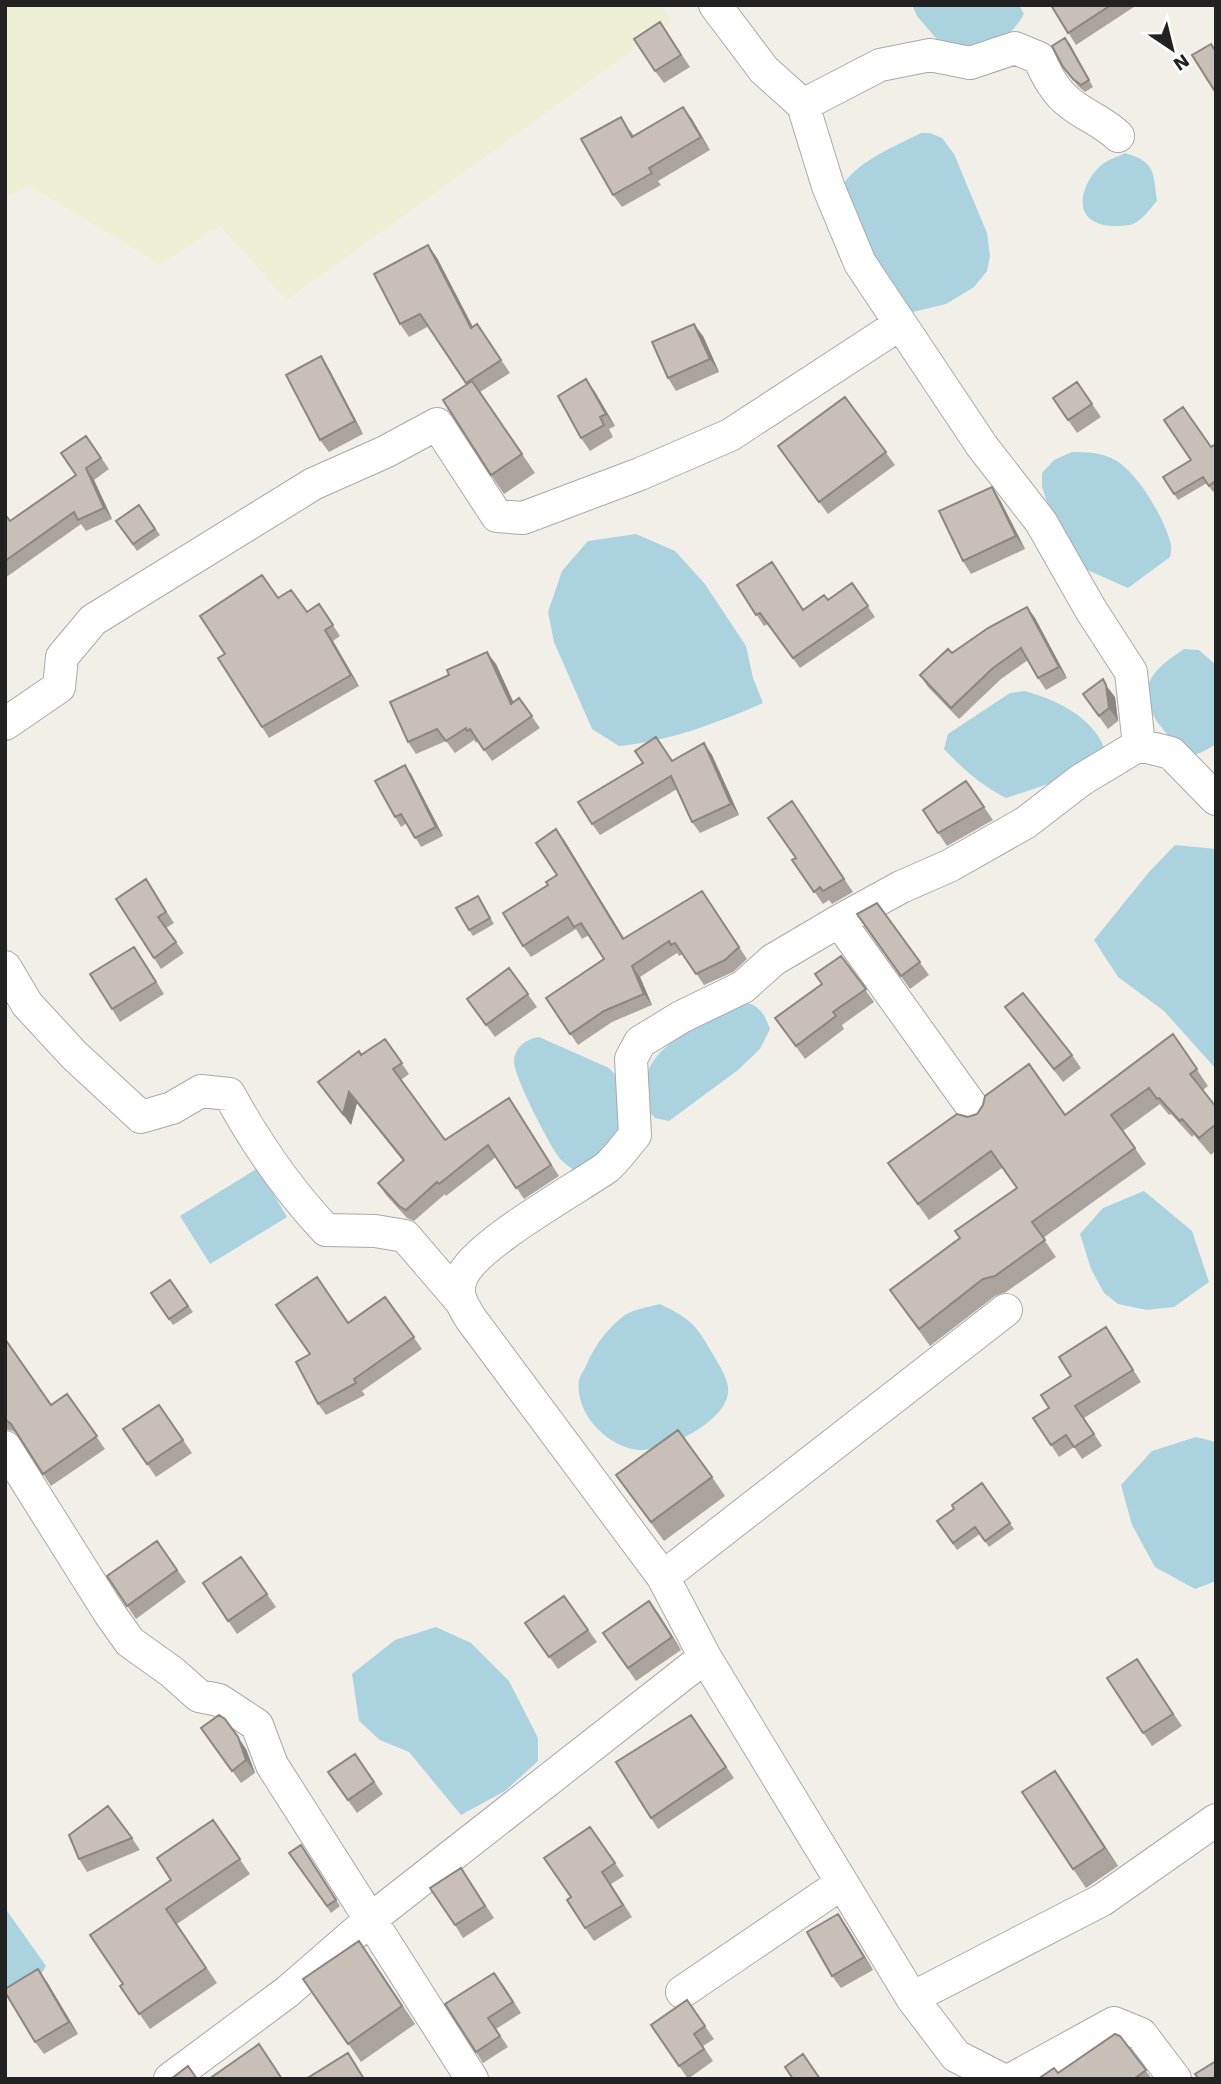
<svg xmlns="http://www.w3.org/2000/svg" width="1221" height="2084" viewBox="0 0 1221 2084" font-family="'Work Sans',sans-serif">
<rect width="100%" height="100%" fill="#f2efe9"/>
<path fill="#eef0d5" d="M5 5H661L672 22 287 300 220 226 160 265 30 186 5 198Z"/>
<path fill="#aad3df" d="M912 5H1019L1024 14C1015 30 999 46 980 49 969 51 952 45 940 43L917 16Z
M921 133H930L942 138 954 154 987 233 990 256 987 271 974 287 946 304 913 312 896 305 841 187C859 160 892 148 921 133Z
M1125 153C1156 162 1153 172 1157 201 1150 209 1143 219 1133 224 1127 226 1117 226 1111 226 1071 223 1079 187 1100 166 1107 160 1117 157 1125 153Z
M1072 452C1087 452 1101 452 1115 460 1137 472 1163 516 1170 541 1172 546 1171 552 1170 557L1128 588 1085 569 1050 511 1042 487V473L1054 460Z
M636 534 675 551 705 584 746 646 753 678 763 703C717 723 670 741 619 746L592 729 554 642 548 612 562 571 588 541Z
M1184 649 1199 650 1216 665V744C1211 747 1202 753 1196 754 1184 756 1158 725 1153 715 1148 705 1145 693 1149 683 1155 668 1171 658 1184 649Z
M1025 691C1056 700 1090 715 1104 747L1051 783 1006 798C982 786 963 769 944 749L948 734 1010 693Z
M1175 845 1216 849V1069L1164 1011 1118 977 1094 940 1149 872Z
M738 1002C757 1002 764 1012 770 1029L760 1049 738 1070 669 1121 655 1118 644 1106C645 1092 644 1076 652 1063 669 1037 711 1017 738 1002Z
M539 1037 609 1068 621 1081 623 1136 578 1173C573 1169 566 1165 561 1160 551 1149 513 1075 514 1061 515 1047 526 1039 539 1037Z
M258 1168 287 1217 210 1264 180 1216Z
M1144 1191 1192 1231 1209 1282 1174 1307 1147 1310 1118 1304 1104 1293 1091 1269 1080 1234 1103 1208Z
M660 1304C693 1320 697 1326 715 1358 720 1366 727 1378 728 1387 732 1420 666 1451 639 1450 608 1448 574 1413 579 1380 580 1376 584 1370 586 1366 593 1348 608 1327 625 1315 634 1309 649 1307 660 1304Z
M1196 1437 1216 1442V1581L1195 1589 1155 1567 1132 1525 1121 1485 1152 1451Z
M436 1627 471 1643 509 1681 538 1738V1761L505 1791 461 1815 409 1752 380 1740 359 1721 352 1674 395 1640Z
M5 1908 46 1966 35 1985 5 1989Z"/>
<g fill="none" stroke-linecap="round" stroke-linejoin="round">
<defs>
<path id="minor" d="M715 5 764 70 803 105 828 186 860 263 982 446 1041 522 1091 610 1131 672 1139 745
M803 105 880 65 930 55 970 63 1015 48 1039 58C1047 76 1055 92 1071 104 1086 116 1104 122 1118 136
M5 724 59 687 62 657 93 620 313 484 385 452 437 424 497 516 523 518 640 474 730 435 900 324
M839 921 978 1115
M5 967 27 1004 74 1055 141 1117 172 1108 201 1091 229 1094C256 1143 288 1190 326 1230L375 1231 405 1236 459 1299
M5 1447 110 1614 130 1642 172 1672 199 1696 219 1700 257 1725 272 1765 472 2079
M663 1577 471 1319C463 1306 455 1295 461 1279 471 1247 576 1189 606 1168 617 1159 626 1145 635 1135L631 1059 640 1042 681 1017 743 987 773 960 839 921 901 887 949 866 1025 823 1081 780 1139 745 1171 753 1216 799
M682 1992 841 1884
M912 1998 1102 1900 1216 1820
M170 2079 287 1992 371 1919 705 1657
M1001 2079 956 2056 912 1998 705 1657 663 1577 1006 1310
M1012 2079 1114 2023 1141 2034 1175 2079"/>
</defs>
<use href="#minor" stroke="#a9a9a9" stroke-width="34"/>
<use href="#minor" stroke="#fff" stroke-width="32"/>
</g>
<path fill="#aba49e" d="M1051 5H1137L1076 45Z
M660 22 690 67 664 83 655 71Z
M1065 38 1093 87 1085 92 1078 86 1063 67Z
M683 107 710 150 658 181 661 185 622 207 613 195 630 130 634 136Z
M428 245 437 258 473 327 477 324 510 373 480 392 535 473 504 494 491 475 467 384 429 326 409 337 400 324Z
M703 336 719 372 676 391 668 378Z
M321 356 329 369 363 434 329 452 320 440Z
M586 379 595 392 615 426 609 429 613 437 590 451 581 438Z
M1077 382 1101 417 1077 433 1053 398Z
M845 397 895 465 828 514 778 446Z
M86 436 109 469 94 480 112 519 86 531 81 524 5 578V518L10 521 76 475Z
M1216 444V490L1213 492 1207 483 1178 500 1174 494 1211 447Z
M1000 500 1025 549 971 574 963 561Z
M139 505 160 535 137 551 116 521Z
M852 583 875 617 800 668 768 624 764 626 737 585 803 610 828 600Z
M278 598 307 612 319 604 340 636 333 641 359 686 269 738 262 727 225 654Z
M1027 607 1035 618 1067 678 1046 690 1038 678 1028 660 1001 679 959 719 928 687 920 675 952 653Z
M496 664 513 703 519 698 540 728 492 761 478 741 476 743 474 740 455 753 446 741 416 754 408 742Z
M1083 694 1115 697 1118 721 1108 729Z
M704 743 712 755 739 815 700 833 692 822 677 789 600 835 592 824 673 761Z
M411 774 443 836 421 847 407 823 401 827 395 817Z
M966 781 993 820 947 846 923 810Z
M792 801 853 892 832 904 829 900 823 904 792 860 796 858Z
M564 840 624 938 702 891 747 959 733 972 704 985 683 954 679 956 677 953 640 977 652 1005 612 1022 578 1045 546 998 604 959 589 935 582 939 576 929 531 957 523 946 548 885 557 875Z
M153 890 174 923 166 928 184 953 161 969 154 958Z
M478 896 494 924 473 936 469 930Z
M877 903 929 975 910 989 857 914Z
M841 956 874 1002 842 1025 844 1029 805 1059 775 1018 822 984Z
M143 960 164 994 120 1022 112 1009Z
M509 968 537 1007 495 1037 467 999Z
M1005 1007 1072 1055 1081 1068 1063 1082Z
M1173 1034 1208 1086 1203 1090 1216 1107V1150L1211 1155 1194 1135 1192 1137 1171 1114 1169 1115 1160 1104 1123 1131 1146 1164 1043 1238 1056 1257 1006 1292 995 1296 930 1346 890 1290 960 1238 1017 1188 1002 1168 929 1220 888 1163 968 1117 1065 1115Z
M385 1039 409 1074 401 1080 445 1140 517 1110 559 1176 524 1199 496 1157 446 1196 445 1194 414 1221 407 1218 386 1195 378 1183 403 1161 357 1103 351 1125 318 1082Z
M170 1280 193 1312 173 1325 151 1293Z
M385 1297 422 1349 362 1391 365 1395 326 1415 318 1404 310 1354 349 1323Z
M1106 1327 1141 1382 1084 1418 1102 1446 1082 1459 1074 1447 1059 1457 1051 1445 1049 1408Z
M5 1339 51 1405 67 1394 105 1449 51 1486 18 1435 13 1431 5 1429Z
M159 1405 192 1453 156 1477 123 1429Z
M616 1475 712 1477 725 1496 664 1541Z
M982 1483 1014 1529 989 1547 980 1534 957 1550 937 1521 954 1509Z
M157 1541 186 1582 136 1619 107 1576Z
M241 1557 276 1607 237 1634 203 1583Z
M564 1596 597 1642 558 1669 525 1623Z
M658 1613 681 1650 636 1681 603 1633Z
M1137 1659 1182 1726 1152 1746 1107 1678Z
M691 1715 734 1778 658 1829 651 1818Z
M201 1728 246 1749 255 1773 241 1783Z
M355 1754 383 1794 357 1813 328 1772Z
M1055 1771 1118 1866 1086 1888 1073 1869Z
M213 1820 250 1874 177 1924 217 1983 150 2029 120 1986 123 1984 171 1880Z
M590 1827 624 1876 611 1884 632 1917 594 1941 585 1928 571 1897Z
M132 1838 140 1850 87 1872 79 1859Z
M301 1845 340 1906 331 1913 289 1853Z
M470 1881 494 1918 463 1938 455 1925Z
M847 1927 873 1970 841 1988 832 1976Z
M372 1959 415 2024 361 2062 303 1979Z
M47 1982 78 2034 44 2054 35 2042Z
M502 1983 521 2013 496 2029 508 2047 483 2063 476 2052Z
M687 2000 714 2039 703 2046 713 2061 688 2079 651 2025Z
M1120 2036 1152 2079H1038L1058 2073Z"/>
<path fill="#8b8681" d="M1065 38 1070 44 1093 87Z
M683 107 692 119 710 150 701 137Z
M428 245 437 258 480 341 471 328Z
M694 324 703 336 719 372 710 359Z
M321 356 329 369 363 434 355 421Z
M586 379 595 392 615 426 606 414Z
M86 468 94 480 112 519 104 508Z
M992 487 1000 500 1025 549 1016 536Z
M1027 607 1035 618 1067 678 1059 667Z
M325 630 333 641 359 686 351 675Z
M487 652 496 664 520 716 511 704Z
M1106 685 1115 697 1118 721 1109 708Z
M704 743 712 755 739 815 731 804Z
M405 765 411 774 443 836 436 827Z
M556 829 564 840 631 950 623 939Z
M632 966 640 977 652 1005 644 994Z
M349 1092 357 1103 351 1125 343 1114Z
M649 1601 658 1613 681 1650 672 1637Z
M238 1737 246 1749 255 1773 246 1760Z
M1055 1771 1068 1789 1118 1866 1105 1848Z
M838 1914 847 1927 873 1970 864 1957Z
M38 1969 47 1982 78 2034 69 2022Z"/>
<path fill="#c7bfb8" stroke="#8b8681" stroke-width="2" d="M1051 5H1111L1068 33Z
M660 22 681 55 655 71 634 39Z
M1065 38 1089 80 1081 85 1073 79 1063 67 1052 46Z
M1211 44 1216 52V93L1192 55Z
M683 107 701 137 649 168 652 173 613 195 581 139 621 117 632 137Z
M428 245 471 328 477 324 501 360 466 383 420 314 400 324 374 274Z
M694 324 710 359 668 378 652 342Z
M321 356 355 421 320 440 286 375Z
M586 379 606 414 600 417 604 425 581 438 558 396Z
M472 381 522 454 491 475 443 400Z
M1077 382 1092 404 1068 420 1053 398Z
M845 397 886 452 819 502 778 446Z
M1183 407 1211 447 1216 444V485L1214 482 1209 486 1203 477 1174 494 1163 477 1191 460 1164 420Z
M86 436 101 458 86 468 104 508 78 520 74 512 5 561V518L7 517 10 521 76 475 61 453Z
M992 487 1016 536 963 561 939 511Z
M139 505 155 529 133 544 116 521Z
M772 562 803 610 824 595 828 600 852 583 868 606 793 658 760 613 756 615 737 585Z
M262 575 278 598 291 590 307 612 319 604 333 625 325 630 351 675 262 727 218 658 225 654 200 616Z
M1027 607 1059 667 1038 678 1021 648 993 668 951 708 920 675 948 649 952 653 988 628Z
M487 652 511 704 519 698 532 716 484 750 470 729 467 731 466 728 446 741 437 729 408 742 390 702 449 675 447 670Z
M1103 679 1106 685 1109 708 1099 716 1083 694Z
M656 737 672 761 704 743 731 804 692 822 671 776 592 824 578 802 643 763 635 751Z
M405 765 436 827 415 838 401 814 395 817 375 781Z
M966 781 984 807 938 833 923 810Z
M792 801 844 879 823 891 820 887 814 892 792 860 796 858 768 818Z
M556 829 623 939 702 891 739 947 725 960 696 974 675 943 671 945 669 941 632 966 644 994 604 1011 570 1034 546 998 604 959 581 923 574 927 568 917 523 946 503 913 548 885 546 882 557 875 536 843Z
M146 879 166 912 158 917 176 942 154 958 116 899Z
M478 896 490 918 469 930 456 908Z
M877 903 920 962 901 976 857 914Z
M134 947 156 982 112 1009 90 974Z
M841 956 866 989 833 1012 836 1016 796 1046 775 1018 822 984 815 974Z
M509 968 528 994 486 1025 467 999Z
M1023 993 1072 1055 1054 1069 1005 1007Z
M1173 1034 1197 1069 1190 1074 1216 1107V1124L1199 1138 1182 1119 1180 1121 1159 1098 1157 1099 1149 1088 1111 1115 1135 1148 1032 1222 1045 1240 995 1276 983 1279 919 1329 890 1290 960 1238 955 1231 1017 1188 991 1151 918 1204 888 1163 957 1114 968 1117 977 1114 983 1105 985 1096 1029 1064 1065 1115Z
M385 1039 402 1063 393 1069 445 1140 509 1098 551 1165 516 1188 488 1145 439 1184 437 1182 406 1210 399 1206 378 1183 404 1160 349 1092 343 1114 318 1082 359 1051 361 1055Z
M317 1277 348 1323 385 1297 414 1337 354 1379 356 1383 318 1404 296 1362 310 1354 276 1305Z
M170 1280 188 1306 169 1319 151 1293Z
M1106 1327 1133 1370 1075 1406 1094 1434 1074 1447 1066 1435 1051 1445 1033 1418 1049 1408 1041 1395 1071 1376 1059 1357Z
M5 1339 51 1405 67 1394 97 1436 43 1474 11 1424 5 1419Z
M159 1405 183 1440 147 1464 123 1429Z
M678 1430 712 1477 651 1522 616 1475Z
M982 1483 1010 1523 985 1541 975 1527 953 1543 937 1521 954 1509 952 1505Z
M157 1541 177 1570 127 1606 107 1576Z
M241 1557 267 1594 228 1621 203 1583Z
M564 1596 588 1630 549 1657 525 1623Z
M649 1601 672 1637 628 1668 603 1633Z
M1137 1659 1173 1714 1143 1733 1107 1678Z
M219 1715 225 1719 238 1737 246 1760 232 1771 201 1728Z
M691 1715 726 1767 651 1818 616 1762Z
M355 1754 374 1782 348 1800 328 1772Z
M1055 1771 1105 1848 1073 1869 1022 1792Z
M108 1806 132 1838 79 1859 69 1835Z
M213 1820 240 1859 166 1909 206 1968 139 2014 120 1986 123 1984 90 1935 171 1880 157 1858Z
M590 1827 615 1863 602 1872 623 1905 585 1928 567 1900 571 1897 544 1858Z
M301 1845 336 1900 327 1906 289 1853Z
M461 1868 485 1906 455 1925 430 1888Z
M838 1914 864 1957 832 1976 807 1932Z
M359 1941 402 2006 348 2044 303 1979Z
M38 1969 69 2022 35 2042 5 1992V1989Z
M494 1973 513 2002 488 2018 500 2036 476 2052 445 2004Z
M687 2000 705 2026 694 2034 704 2049 679 2066 651 2025Z
M1115 2034 1120 2036 1146 2070 1134 2079H1038L1054 2068 1058 2073Z
M259 2044 282 2079H209Z
M348 2053 364 2079H306Z
M803 2054 820 2079H793L785 2067Z
M1216 2061V2079H1199L1195 2074Z
M188 2066 197 2079H171Z"/>
<rect width="1221" height="2084" fill="none" stroke="#222222" stroke-width="14"/>
<g transform="translate(1172 49) rotate(145)" stroke="#ffffff" stroke-width="5" paint-order="stroke">
<path d="M0-5L12 26L0 18L-12 26Z" fill="#222222"/>
<text y="-10" font-size="19" font-weight="bold" text-anchor="middle" fill="#222222">N</text>
</g>
</svg>
